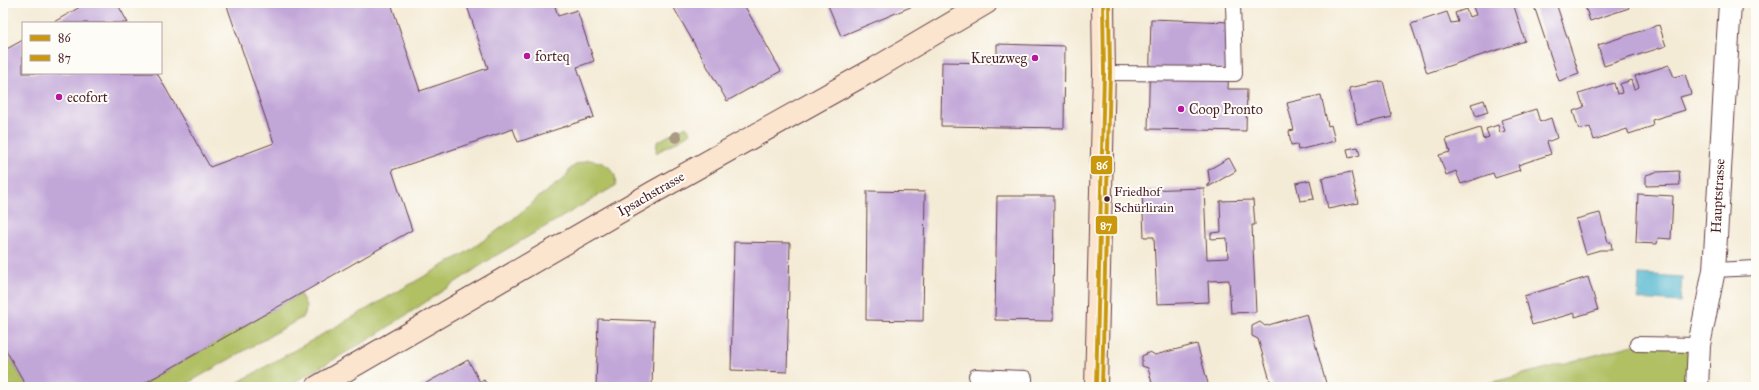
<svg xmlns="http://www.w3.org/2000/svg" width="1759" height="390" viewBox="0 0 1759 390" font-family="'IM FELL Great Primer',serif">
<rect width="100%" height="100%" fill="#fdfcf7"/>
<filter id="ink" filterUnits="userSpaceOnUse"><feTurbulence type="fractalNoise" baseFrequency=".025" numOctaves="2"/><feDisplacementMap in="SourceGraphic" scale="8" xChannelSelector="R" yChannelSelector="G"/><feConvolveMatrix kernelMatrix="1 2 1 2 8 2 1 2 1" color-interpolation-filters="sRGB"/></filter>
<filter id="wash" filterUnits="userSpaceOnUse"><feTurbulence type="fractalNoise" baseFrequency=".012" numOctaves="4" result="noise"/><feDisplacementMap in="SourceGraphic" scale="16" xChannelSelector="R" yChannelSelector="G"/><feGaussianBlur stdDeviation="0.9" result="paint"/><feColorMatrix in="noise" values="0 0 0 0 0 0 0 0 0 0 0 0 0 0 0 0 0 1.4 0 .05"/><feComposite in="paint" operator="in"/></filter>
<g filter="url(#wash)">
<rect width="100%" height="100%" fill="#f4ebd6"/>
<path fill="#b0c063" stroke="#7d7047" d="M686 126 691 133 656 153 657 142Z
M588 160C602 161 619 168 615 186L495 256 373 337 286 387H230L467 252 511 221 540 196 565 178 570 169 577 164Z
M300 294C305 302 309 309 303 317L181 387H138Z
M1637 344 1699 345 1697 387H1475Z
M3 345 27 387H3Z"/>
<path fill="#4fb5ce" stroke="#4c6a7c" d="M1639 274 1682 277 1680 302 1638 299Z"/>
<g id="blocks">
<path fill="#c1a6d8" d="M87 3H117L128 23H52Z
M226 3H391L420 91 488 68 466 3H554L558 16 577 10 594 61 577 67 594 117 518 142 513 129 392 170 412 230 138 387H27L3 345V51L23 40V73H157L210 167 274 143Z
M671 3H743L781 71 727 101Z
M827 3H920L841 36Z
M1474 3H1513L1525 41 1427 73 1411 24 1447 12 1451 23 1458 22 1455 13 1466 9 1469 17 1476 15 1472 4Z
M1533 3H1556L1579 74 1559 81Z
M1584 3H1627L1629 8 1590 21Z
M1151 19 1230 22 1228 89H1247L1246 131 1148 129Z
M1659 25 1666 46 1604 66 1598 45Z
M997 44 1065 46 1064 128 941 126 942 62 997 63Z
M1669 65 1674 77 1685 74 1691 94 1680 97 1685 110 1652 120 1653 126 1629 134 1627 129 1594 140 1590 127 1579 130 1573 111 1584 107 1579 94 1614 83 1617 94 1622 93 1620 84 1631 80 1634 89 1639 87 1635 76Z
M1383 81 1392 117 1357 125 1349 88Z
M1321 95 1328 126 1331 125 1335 141 1298 150 1297 144 1291 145 1289 131 1294 130 1287 103Z
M1484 100 1488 112 1476 116 1471 104Z
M1536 109 1540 122 1551 118 1557 138 1547 142 1551 154 1518 165 1520 170 1495 178 1493 173 1461 184 1456 171 1446 175 1439 155 1450 152 1446 139 1480 128 1483 139 1489 137 1486 129 1498 125 1500 133 1505 131 1501 120Z
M1358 147 1360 155 1349 158 1347 149Z
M1229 158 1236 171 1208 187V185L1210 184 1208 170Z
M1679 171 1680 185 1646 186V175L1656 172Z
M1351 172 1358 203 1328 209 1322 178Z
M1310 180 1314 199 1300 201 1296 183Z
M1204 188 1207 259 1228 258 1227 238 1211 239V233L1221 232 1220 201 1253 200 1255 225H1252L1256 312 1231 313 1229 280 1208 281 1209 302 1157 304 1154 237H1144L1142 190Z
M867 191 925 192 923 321 866 320Z
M1638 194 1673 196 1671 239 1658 238 1657 244 1636 243Z
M997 196H1054L1053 321 995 320Z
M1600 213 1608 242H1611L1612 250H1600L1586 254 1576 219Z
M734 242 790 243 787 372 731 370Z
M1588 277 1598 310 1575 317V313L1532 325 1524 296Z
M1307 314 1327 387H1272L1258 339 1252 336V326L1260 322 1265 326Z
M598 319 654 321 652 387H596Z
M1197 344 1209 387H1153L1148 368 1142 366V356L1150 352 1155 355Z
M468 360 480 382 484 380 488 387H419Z"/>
</g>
</g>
<g filter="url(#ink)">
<use href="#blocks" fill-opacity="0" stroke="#643e45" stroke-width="1"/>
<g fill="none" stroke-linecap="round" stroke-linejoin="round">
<defs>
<path id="service" d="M1104 73 1235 74 1233 3
M1714 270 1756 268
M1637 344 1699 345
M976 376 1025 378V387"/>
<path id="minor" d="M1697 387 1699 345 1714 270 1730 3"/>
<path id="secondary" d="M317 387 652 193 876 68 986 3
M1096 387 1104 73 1103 3"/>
</defs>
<use href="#service" stroke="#643e45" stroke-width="16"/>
<use href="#minor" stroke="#643e45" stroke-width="24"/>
<use href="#secondary" stroke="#643e45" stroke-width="24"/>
<use href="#service" stroke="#fff" stroke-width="14"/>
<use href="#minor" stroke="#fff" stroke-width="22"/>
<use href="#secondary" stroke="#fbe5cf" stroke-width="22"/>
<defs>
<path id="bus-1" d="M1096 387 1104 73 1103 3"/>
<path id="bus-2" d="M1102 387 1110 73 1109 3"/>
</defs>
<use href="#bus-1" stroke="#fdfcf7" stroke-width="7"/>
<use href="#bus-2" stroke="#fdfcf7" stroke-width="7"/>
<use href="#bus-1" stroke="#c9980d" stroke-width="4"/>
<use href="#bus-2" stroke="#c9980d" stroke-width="4"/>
</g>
<circle fill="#aa9a83" cx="676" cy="137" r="6"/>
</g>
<g fill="#b5179e" stroke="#fdfcf7" stroke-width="1.5">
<circle cx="527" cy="56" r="4"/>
<circle cx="1035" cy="58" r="4"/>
<circle cx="59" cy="97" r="4"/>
<circle cx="1181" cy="109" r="4"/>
</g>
<circle fill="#4a1f2b" stroke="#fdfcf7" stroke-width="1.5" cx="1107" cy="199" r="3.5"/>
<g text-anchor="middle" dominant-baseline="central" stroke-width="4" stroke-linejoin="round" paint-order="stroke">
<g font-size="13" fill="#4a1f2b" stroke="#fdfcf7" text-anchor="start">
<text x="1114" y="192">Friedhof<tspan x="1114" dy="16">Schürlirain</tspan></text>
</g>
<g font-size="14" fill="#4a1f2b" stroke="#fdfcf7" text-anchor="start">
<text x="535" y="56">forteq</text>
<text x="1027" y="58" text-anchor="end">Kreuzweg</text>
<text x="67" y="97">ecofort</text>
<text x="1189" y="109">Coop Pronto</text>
</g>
<g font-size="14" fill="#4a1f2b" stroke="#fdfcf7">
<text transform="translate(651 194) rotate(-30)">Ipsachstrasse</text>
<text transform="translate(1718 196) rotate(-87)">Hauptstrasse</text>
</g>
</g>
<g stroke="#fdfcf7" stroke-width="1.5">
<rect x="1090" y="155" width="23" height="20" rx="4" fill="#c9980d"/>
<rect x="1095" y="215" width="23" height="20" rx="4" fill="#c9980d"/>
</g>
<g font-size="11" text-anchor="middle" font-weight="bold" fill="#fff">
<text x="1102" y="169">86</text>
<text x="1106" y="229">87</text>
</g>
<rect width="1759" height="390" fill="none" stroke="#fdfcf7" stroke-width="16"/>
<rect x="22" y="22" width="140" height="52" fill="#fdfcf7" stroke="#b5a4a5"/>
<rect x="30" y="35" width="20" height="6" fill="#c9980d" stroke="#b5a4a5"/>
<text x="58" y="42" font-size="12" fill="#4a1f2b">86</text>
<rect x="30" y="55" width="20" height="6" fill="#c9980d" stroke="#b5a4a5"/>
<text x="58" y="62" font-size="12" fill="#4a1f2b">87</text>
</svg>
